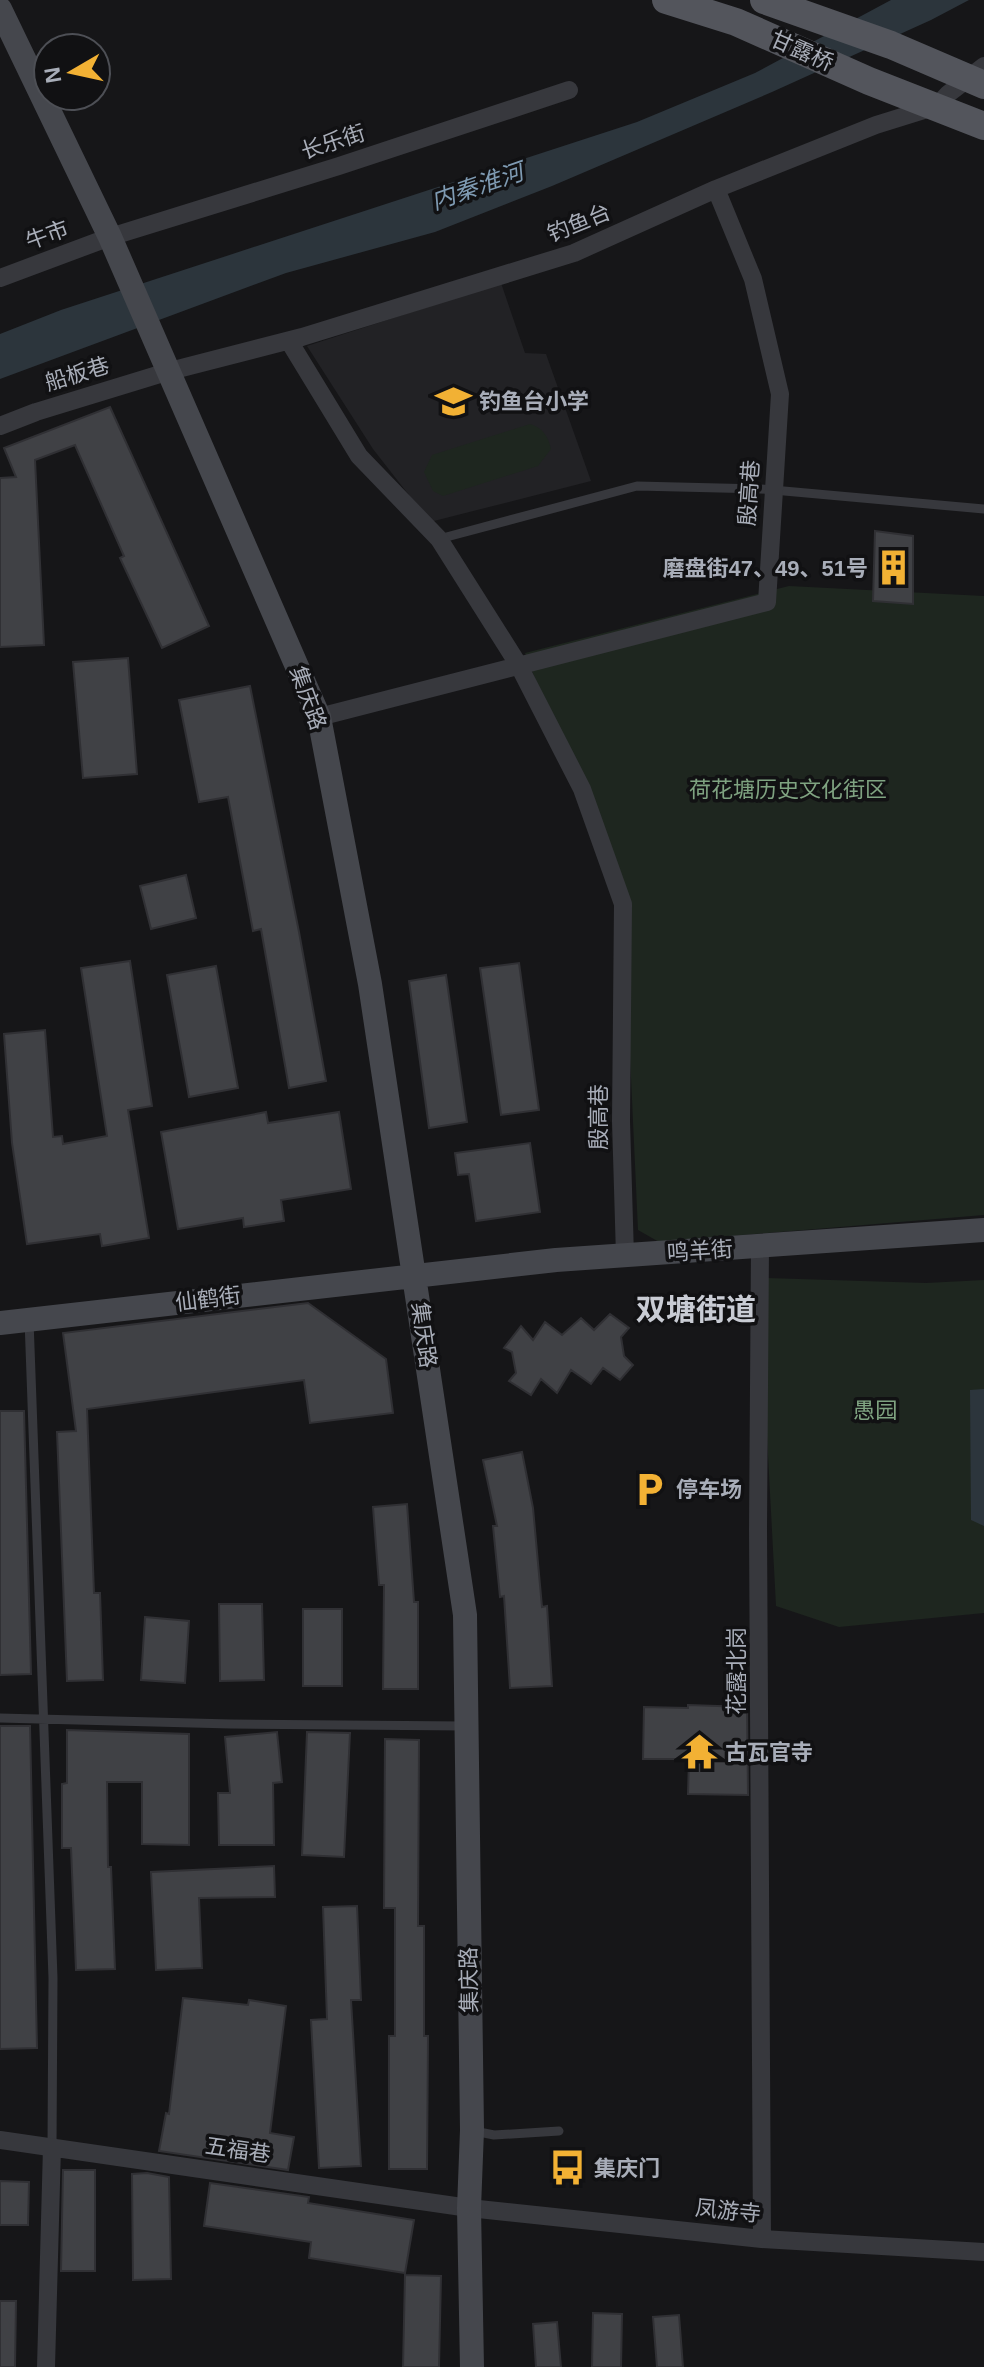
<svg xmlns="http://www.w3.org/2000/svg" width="984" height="2367" viewBox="0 0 984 2367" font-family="Arial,'Noto Sans SC',sans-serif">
<rect width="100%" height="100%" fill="#161618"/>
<path fill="#222225" d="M501 283 525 353 546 354 591 481 430 522 373 449 307 346Z"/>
<path fill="#1e261f" d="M530 424C543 428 548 436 551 449L538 466 443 496 433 491 424 472 432 455Z
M789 586 984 596V1215L659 1242 638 1230 623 904 525 653Z
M767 1278 926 1283 984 1280V1613L839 1627 776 1606 763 1361Z"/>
<path fill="#2c353c" d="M891 0H969L931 20 772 92 552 186 435 232 286 273 0 379V334L61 310 637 122 755 73Z
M984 1389V1526L971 1520 970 1390Z"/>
<path fill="#404145" stroke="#303034" stroke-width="2" d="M110 407 209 626 162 648 120 558 124 556 75 445 35 460 44 645 0 647V478L16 477 4 448Z
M875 531 913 536V604L873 601Z
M128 658 137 774 83 778 73 662Z
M250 686 299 932 326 1081 289 1088 261 929 253 931 228 797 199 802 179 700Z
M186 875 196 918 151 929 140 886Z
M130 961 152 1106 128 1110 149 1238 102 1246 100 1234 27 1244 12 1143 4 1034 45 1030 53 1137 62 1136 63 1144 107 1136 81 968Z
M519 963 539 1110 501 1115 480 968Z
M216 966 238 1088 189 1097 167 975Z
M446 975 467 1122 429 1128 409 981Z
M266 1112 268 1123 339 1112 351 1189 281 1200 284 1221 244 1227 243 1218 178 1229 161 1132Z
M530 1143 540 1212 476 1221 469 1174 458 1175 455 1153Z
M308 1303 386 1359 393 1413 310 1423 304 1380 87 1409 94 1593H100L103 1680 67 1681 57 1432 76 1431 63 1333Z
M610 1314 629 1328 621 1337 624 1356 633 1365 620 1380 603 1368 591 1384 571 1370 557 1393 541 1379 531 1395 509 1381 516 1373 512 1352 504 1348 521 1326 533 1340 545 1322 562 1335 581 1318 594 1330Z
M0 1411H24L31 1674 0 1675Z
M522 1452 533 1508 542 1607 547 1606 552 1686 510 1688 504 1596 500 1597 493 1526H497L483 1460Z
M407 1504 414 1602H418V1689H383L384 1585H379L373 1507Z
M219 1604H262L264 1680 220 1681Z
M303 1609H342V1686H303Z
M145 1617 189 1621 185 1683 141 1680Z
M688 1705 747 1707 748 1795 688 1794 689 1759H643L644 1707 688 1708Z
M0 1726H30L37 2048 0 2049Z
M67 1730 189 1734V1845L142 1844V1782H107L108 1867H111L115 1969 76 1970 71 1848H62V1784L67 1783Z
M277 1732 282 1782 273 1783 274 1845H219L218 1793H230L225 1737Z
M307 1732 350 1733 344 1857 302 1855Z
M385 1739 419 1740 418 1926H424V2036H428L427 2169H389V2036H395V1908H384Z
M274 1866 275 1897 199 1898 202 1968 156 1970 151 1872Z
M357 1906 361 2000H351L361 2166 319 2168 311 2020 327 2019 323 1907Z
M183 1998 248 2005 249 2000 286 2006 270 2133 294 2137 288 2170 159 2151 166 2113 169 2114Z
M63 2170H95V2271H61Z
M147 2173 169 2177 171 2279 133 2280 132 2174Z
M0 2181 29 2182 28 2225H0Z
M210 2183 309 2197 308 2203 414 2220 405 2273 309 2258 311 2242 204 2226Z
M405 2275 441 2276 439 2367H403Z
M0 2301H16L15 2367H0Z
M593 2313 622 2314 621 2367H592Z
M679 2315 683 2367H657L653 2317Z
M557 2322 561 2367H536L533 2324Z"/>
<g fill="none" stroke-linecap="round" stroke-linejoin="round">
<path stroke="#37383d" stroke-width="9" d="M439 539 637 486 761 489 984 509
M29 1320 53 1978 52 2147
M0 1718 231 1724 465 1726
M474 2131 494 2135 559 2131"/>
<path stroke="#37383d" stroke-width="18" d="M0 278 110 237 339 166 569 90
M289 341 359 456 439 539 518 664 582 789 623 904 621 1121 625 1256
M0 426 36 412 170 371 302 337 574 253 716 189 876 125 937 106 948 94 984 66
M319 717 767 602 780 394 753 279 716 189
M760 1246 758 1529 762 2239
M0 2140 469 2208 762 2239 984 2252
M46 2367 52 2147"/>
<path stroke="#45474d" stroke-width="24" d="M0 9 110 237 319 717 370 984 465 1615 472 2130 469 2208 472 2367
M0 1323 556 1260 984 1230"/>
<path stroke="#53555c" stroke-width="28" d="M666 0 736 22 869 81 984 126
M764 0 891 45 984 85"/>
</g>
<defs>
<symbol id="school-bare" viewBox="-9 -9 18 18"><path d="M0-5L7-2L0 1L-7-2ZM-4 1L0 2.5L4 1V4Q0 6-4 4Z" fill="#f2b134" stroke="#111113" stroke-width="2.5" paint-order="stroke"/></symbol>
<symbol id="building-bare" viewBox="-9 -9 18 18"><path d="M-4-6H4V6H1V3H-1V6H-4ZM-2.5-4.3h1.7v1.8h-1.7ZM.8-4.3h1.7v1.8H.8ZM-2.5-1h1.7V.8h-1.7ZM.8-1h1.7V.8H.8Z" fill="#f2b134" stroke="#111113" stroke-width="2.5" paint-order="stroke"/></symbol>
<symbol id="parking-bare" viewBox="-9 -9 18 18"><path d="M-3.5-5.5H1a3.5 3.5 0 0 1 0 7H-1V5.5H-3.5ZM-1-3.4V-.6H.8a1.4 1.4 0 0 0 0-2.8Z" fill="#f2b134" stroke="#111113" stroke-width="2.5" paint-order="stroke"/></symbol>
<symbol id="temple-bare" viewBox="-9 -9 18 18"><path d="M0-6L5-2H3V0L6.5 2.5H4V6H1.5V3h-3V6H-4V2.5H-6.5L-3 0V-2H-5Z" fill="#f2b134" stroke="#111113" stroke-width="2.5" paint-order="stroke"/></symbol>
<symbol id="bus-bare" viewBox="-9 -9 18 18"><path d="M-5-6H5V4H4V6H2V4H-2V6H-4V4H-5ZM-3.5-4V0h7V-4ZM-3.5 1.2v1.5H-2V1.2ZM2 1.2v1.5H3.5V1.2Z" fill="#f2b134" stroke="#111113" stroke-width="2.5" paint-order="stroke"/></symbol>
</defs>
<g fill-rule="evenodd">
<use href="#school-bare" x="428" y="376" width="51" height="51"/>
<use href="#building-bare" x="868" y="542" width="51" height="51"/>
<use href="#parking-bare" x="624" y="1464" width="51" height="51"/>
<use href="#temple-bare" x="674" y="1726" width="51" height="51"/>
<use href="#bus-bare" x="542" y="2142" width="51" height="51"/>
</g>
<g text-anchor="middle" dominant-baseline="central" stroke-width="7" stroke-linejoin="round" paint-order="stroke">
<g font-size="22" fill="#a8adb8" stroke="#111113">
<text transform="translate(802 51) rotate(24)">甘露桥</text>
<text transform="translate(333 142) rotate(-18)">长乐街</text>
<text transform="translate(579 223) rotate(-22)">钓鱼台</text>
<text transform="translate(47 235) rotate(-20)">牛市</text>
<text transform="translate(77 374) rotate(-17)">船板巷</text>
<text transform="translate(749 493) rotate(-86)">殷高巷</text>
<text transform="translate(308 698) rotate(70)">集庆路</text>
<text transform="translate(598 1117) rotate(-90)">殷高巷</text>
<text transform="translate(700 1251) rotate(-4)">鸣羊街</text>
<text transform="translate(208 1299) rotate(-7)">仙鹤街</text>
<text transform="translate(424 1335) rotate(82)">集庆路</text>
<text transform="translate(736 1671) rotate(-90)">花露北岗</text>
<text transform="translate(469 1980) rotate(-91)">集庆路</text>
<text transform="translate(238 2150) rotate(8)">五福巷</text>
<text transform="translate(728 2211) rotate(6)">凤游寺</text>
</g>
<g font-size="22" font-weight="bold" fill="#a8adb8" stroke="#111113" text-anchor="start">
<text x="479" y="401">钓鱼台小学</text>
<text x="868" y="568" text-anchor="end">磨盘街47、49、51号</text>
<text x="676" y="1489">停车场</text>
<text x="725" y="1752">古瓦官寺</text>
<text x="594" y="2168">集庆门</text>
</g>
<g font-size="22" fill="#7fa381" stroke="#111113">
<text x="788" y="789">荷花塘历史文化街区</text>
<text x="875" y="1410">愚园</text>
</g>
<g font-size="24" font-style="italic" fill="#7f9bb3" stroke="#111113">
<text transform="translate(477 186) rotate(-19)">内秦淮河</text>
</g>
<g font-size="30" font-weight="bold" fill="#c9ccd4" stroke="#111113">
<text x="696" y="1309">双塘街道</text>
</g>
</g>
<g transform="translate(72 72) rotate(261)"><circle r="38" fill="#111113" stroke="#4d4f55" stroke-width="2"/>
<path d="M0-6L14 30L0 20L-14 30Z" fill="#f2b134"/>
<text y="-12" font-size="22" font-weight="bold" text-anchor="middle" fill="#a8adb8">N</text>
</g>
</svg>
